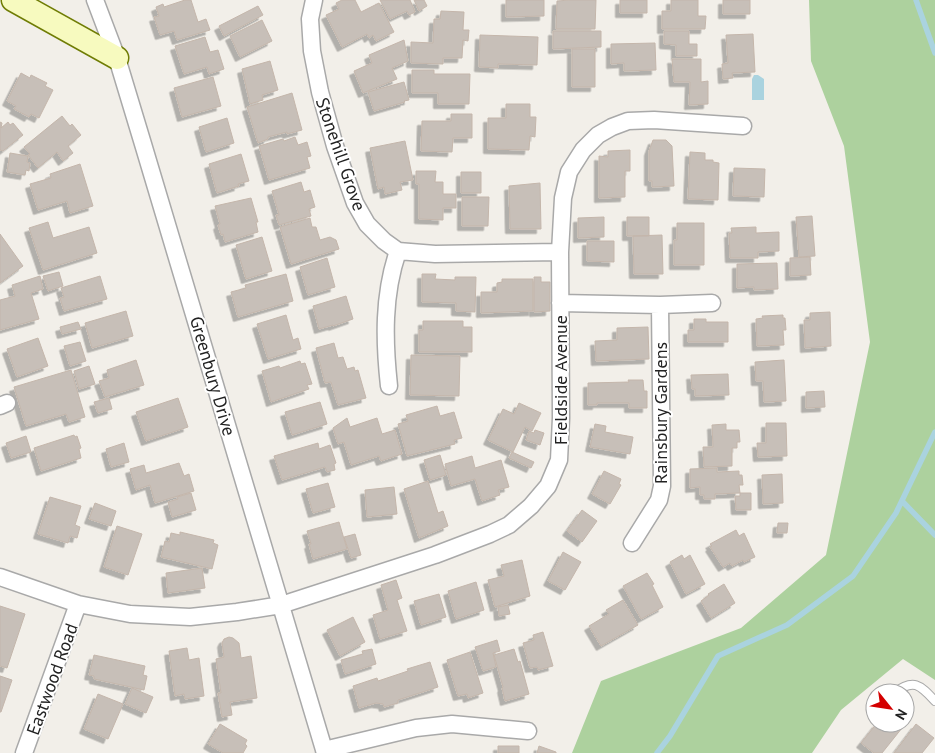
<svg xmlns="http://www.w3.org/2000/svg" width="935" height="753" viewBox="0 0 935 753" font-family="'PT Sans',sans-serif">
<defs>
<filter id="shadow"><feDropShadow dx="-4.5" dy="4.5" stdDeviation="0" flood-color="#0004"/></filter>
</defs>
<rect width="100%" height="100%" fill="#f2efe9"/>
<path fill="#add19e" d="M809 0H935V680L903 659 841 710 812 753H572L601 681 741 628 826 555 870 342 844 146 811 61Z"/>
<path fill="#aad3df" d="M754 75H758L764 79V100H752V79Z"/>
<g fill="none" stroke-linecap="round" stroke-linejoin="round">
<path stroke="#aad3df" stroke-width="5.5" d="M916 0 935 53
M902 501 935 535
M657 753 670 736 718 656 787 625 853 576 896 513 935 432"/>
</g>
<path fill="#c7bfb8" stroke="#c4b6ab" filter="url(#shadow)" d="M185 0H191L198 22 206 19 210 30 177 40 174 31 160 35 154 17 159 16 156 7 163 4 164 7Z
M342 0H355L361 12 379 3 394 32 376 41 373 35 369 38 367 34 342 47 326 15 339 9 336 3Z
M380 0H410L415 12 409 15 407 11 390 19Z
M414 0H424L427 6 419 11Z
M506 0H544V16L506 17Z
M570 0H596L595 29H556L557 1Z
M620 0H647V13H620Z
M671 0H698V16H706L705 29H662V11H671Z
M723 0H750V14H723Z
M258 6 263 15 224 36 219 26Z
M441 11 464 12 463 30H469L468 41 463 40 462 58H443V64L411 63V42L433 43 434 19H440Z
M262 20 272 41 240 57 230 36Z
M553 31H601V47L553 49Z
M664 31H689V44H697V56H676V45L664 44Z
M753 34 755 72 732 73 733 78 723 79 722 64 728 63 726 35Z
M480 35 538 37 537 65 498 64V68L479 67Z
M205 37 210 52 218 50 224 69 209 74 207 67 184 74 175 46Z
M404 40 408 61 392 68 397 79 363 93 354 71 372 63 369 55Z
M655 43 656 70 624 71V63L611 64V44Z
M572 49H595V87H572Z
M672 59H701V82L708 81V104L689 105 690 82H674Z
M270 61 278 90 262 95 263 100 250 104 242 69Z
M412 70H434V74H470L469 104H438V93H412Z
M21 73 30 78 31 75 47 83 45 86 53 90 39 118 31 114 29 117 14 109 16 106 7 101Z
M213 77 221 106 182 117 174 88Z
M404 82 409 100 404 101 405 102 374 111 368 92Z
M292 93 302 130 287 134V132L268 137V139L258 143 247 107Z
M506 104H530V117H536L535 137 530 136 529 150 488 149V118H506Z
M451 114H472V138H453L452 152 421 151 422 121H451Z
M62 116 70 126 72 124 81 135 68 146 73 153 63 161 57 152 38 168 28 155 30 154 24 147Z
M227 118 234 143 206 152 199 127Z
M0 122 2 123 1 128 8 122 10 125 13 123 23 135 3 151 0 150Z
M295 137 298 145 307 142 311 156 307 157 310 168 269 180 259 146 283 139 284 141Z
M653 140H666L672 146 674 186 652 187V181H649V151Z
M405 141 413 180 400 182 402 190 385 194 384 187 378 189 370 148Z
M630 150V171H625V197L599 198V156L608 157V151Z
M690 152 705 153V160H713V162L719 163 718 200 688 199Z
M10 153 28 156 27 162 30 163 29 171 26 170 25 175 7 172Z
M241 154 249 181 238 184 239 186 217 193 209 164Z
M80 164 93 206 70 213 67 201 38 210 30 184 51 178 50 174Z
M734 168 765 169 764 197 733 196Z
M416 171H436L435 182H443V194H456V208H443V220L419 219V184H416Z
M461 172H481V193H461Z
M301 182 304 192 310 190 315 207 309 209 311 216 279 225 276 215H279L272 191Z
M540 183 541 229H510L509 186Z
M462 197H489L488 226H462Z
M251 198 258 222H256L258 232 225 242 223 234 221 235 218 225 220 224 215 206Z
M812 216 815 256 799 257 796 217Z
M604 217V237L578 238V218Z
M627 217H649V236H627Z
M310 218 312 227H316L320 240 330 237 336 240 339 249 291 264 280 227Z
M48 222 53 238 89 227 97 253 43 270 29 228Z
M677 223H704V265H674V240H677Z
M756 227V233L779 232V251L758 252V258H730L729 233H732L731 228Z
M0 234 23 266 0 283Z
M662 235 663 274H634L633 236Z
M262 237 272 271 246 279 236 245Z
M587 241H614V262L587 261Z
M810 257 811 275 790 276V258Z
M327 258 335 287 308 295 300 267Z
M777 263 778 289 754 290V287L737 288V264Z
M59 272 63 286 48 291 43 276Z
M286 274 293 301 238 317 231 292 246 288 245 285Z
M422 274H436L435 279 455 280V277H476L475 312 456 311V303L422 302Z
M40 276 43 289 31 293 39 319 0 330V300L15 296 12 285Z
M100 276 107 299 64 311 60 298 64 297 61 288Z
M534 277H541V282H550V311L534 312Z
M502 279H533V311L481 313V292H497V283L502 282Z
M346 296 353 319 333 326V325L319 329 313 306Z
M126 311 133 336 92 348 85 323Z
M830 312 831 346 805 348 804 320H810V313Z
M286 315 293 340 298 338 301 349 268 359 257 324Z
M783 315V318H785L786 330H783L784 345 757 346 756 319 763 318 762 316Z
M694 319H706V322H728V342H688V330H694Z
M423 321H463V327H472V352H419V330H423Z
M78 322 81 329 62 334 60 327Z
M648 327 649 359 596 361 595 341 617 340V328Z
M38 338 48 366 17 377 7 349Z
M80 342 86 361 70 366 64 346Z
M334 343 338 358 343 357 347 369 354 367 355 371 358 370 366 398 338 405 331 382 325 383 316 348Z
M411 355 460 356 459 396 410 395Z
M136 360 144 385 105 397 99 381 109 378 107 370Z
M784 360 786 401 764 402 763 381H756L755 362Z
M300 361 301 364 305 363 312 384 307 385 309 389 271 402 262 371 279 366 280 368Z
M89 366 95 384 79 389 74 371Z
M71 370 85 417 69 422 66 414 26 426 14 387Z
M728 374 729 395 695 396V389H692L691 375Z
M628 380H643L644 391H647V408H629V403H597V405H588V383L629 382Z
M824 391 825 407 806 408V392Z
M109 398 112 409 98 413 94 402Z
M178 398 188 427 146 441 136 412Z
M320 402 327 424 292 435 285 412Z
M519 403 541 413 532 431 525 427 513 452 488 440 503 409 514 414Z
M437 406 440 416 454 412 462 438 454 440 455 444 407 456 398 424 408 421 406 415Z
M347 418 350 427 377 418 382 434 395 430 402 454 381 461 379 456 351 465 344 442 338 444 333 428Z
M766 423H786L787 456 758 457 757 443H766Z
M595 424 606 426 605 432 633 437 630 454 590 447Z
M726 424V430H739L740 442H737V448H732V466L704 467 703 447H713L712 425Z
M535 430 544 433 540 445 526 440 529 431 534 433Z
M74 435 75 437 77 436 81 448 79 449 81 458 41 471 34 448Z
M26 436 31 452 11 458 6 443Z
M124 443 129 462 111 467 106 449Z
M318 443 319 449 330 445 336 463 334 464 335 470 327 472 325 467 282 480 274 456Z
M512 452 534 462 531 468 509 458Z
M440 455 446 475 430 480 424 460Z
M472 456 475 468 501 460 509 487 498 490 500 495 482 501 475 479 451 486 445 464Z
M179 463 184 476 189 474 194 491 155 503 150 485 136 490 130 469 144 465 146 473Z
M717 468V472L739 471V475H742L743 485H739L740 493 715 494V499H704V495H700V487L690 488V469Z
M604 471 621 479 619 484 621 485 610 504 592 494Z
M782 474 783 503 763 504 762 475Z
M428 481 438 513 443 511 448 526 419 538 404 489Z
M328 483 335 507 313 513 306 489Z
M394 487 397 514 367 517 365 490Z
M191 493 196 510 172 517 168 502 178 499 177 497Z
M740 493H751V510H736L735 496H740Z
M50 497 81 506 75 525 80 527 77 538 70 536 68 543 38 534Z
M95 503 116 511 111 526 89 519Z
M582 510 597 521 582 542 567 531Z
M339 522 347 549 313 559 309 544H311L307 531Z
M778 523H788L787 533H777Z
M117 526 142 534 128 575 104 567Z
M736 530 739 536 744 533 755 557 744 562 743 560 732 566 730 563 723 567 710 547 712 546 710 544Z
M180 532 214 540 213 543 218 545 212 569 161 557 165 541 169 542 171 533 180 535Z
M355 534 361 555 351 558 344 537Z
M563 552 581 562 565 590 548 581Z
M682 555 684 559 690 555 705 584 686 594 670 562Z
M522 560 530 596 495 607 488 580 504 576 501 565Z
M202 568 205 588 168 593 166 573Z
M647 573 654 584 652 585 663 607 641 619 623 586Z
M396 580 402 598 397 600 407 631 380 639 373 615 388 610 381 585Z
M476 582 484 610 456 619 448 591Z
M724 584 735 603 711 618 701 601 709 595 708 594Z
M439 594 446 617 421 625 414 601Z
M623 600 638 625 601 646 589 626 609 614 606 610Z
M508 605 510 614 499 616 498 607Z
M0 606 25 614 7 668 0 666Z
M353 617 365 642 340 656 327 630Z
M543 632 553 666 538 670 537 667 530 668 523 643 534 640 533 635Z
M229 637 233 638 239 643 241 658 251 656 257 698 230 702 232 715 222 717 218 693H221L216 659 224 657 222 643 224 639Z
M497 640 500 651 493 653 496 667 483 671 475 647Z
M187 648 189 660 199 658 204 696 185 699 184 694 175 696 169 651Z
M372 649 376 664 345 674 341 660 363 654 362 651Z
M514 649 518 662 520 661 529 694 505 701 502 688 503 687 494 655Z
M470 652 483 693 468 698 467 694 458 696 447 660Z
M94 655 145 666 143 675 147 676 144 690 94 679V676L89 675Z
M430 662 438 687 398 700V703L384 707 383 704 376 703 359 708 353 686 377 678 378 681 408 671 407 669Z
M0 676 12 680 1 712H0Z
M132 688 153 697 146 713 125 704Z
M98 694 123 704 108 739 84 729Z
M905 714 910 718 882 753H874L861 743 877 723H905Z
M220 724 247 740 245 744 247 746 243 753H223L208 744Z
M916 724 934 738 922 753H894Z
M498 746H519V753H498Z
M539 746 556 752V753H537Z"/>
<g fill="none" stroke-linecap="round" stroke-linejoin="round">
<defs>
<path id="lane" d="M894 693C914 678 920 685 935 701"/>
<path id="street" d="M95 0 117 58 143 144 325 753
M314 0 310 19 312 51 320 92 335 146 355 203 367 224 384 241 398 251 435 254 560 252
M560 303 660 305 712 303
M389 386C384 340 383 295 398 251
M0 406 7 403
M632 543 659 500 662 486 660 305
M0 577 78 604 130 614 190 617 237 612 281 605 435 555 490 534 509 525 531 506 548 486 559 460 561 418 560 252 563 198 569 172 583 150 598 135 612 127 628 121 654 120 743 126
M324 750 416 728 452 724 528 731
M24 753 78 604"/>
<path id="secondary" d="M13 0 117 58"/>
</defs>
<use href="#lane" stroke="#a9a9a9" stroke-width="10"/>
<use href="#street" stroke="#a9a9a9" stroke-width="19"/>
<use href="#secondary" stroke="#707d05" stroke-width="25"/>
<use href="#lane" stroke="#fff" stroke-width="8"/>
<use href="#street" stroke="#fff" stroke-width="16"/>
<use href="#secondary" stroke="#f7fabf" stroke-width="22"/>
</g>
<g text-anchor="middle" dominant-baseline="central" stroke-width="4" stroke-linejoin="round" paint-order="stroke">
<g font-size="18" fill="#222" stroke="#fff">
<text transform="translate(341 154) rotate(71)">Stonehill Grove</text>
<text transform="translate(213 376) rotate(74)">Greenbury Drive</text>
<text transform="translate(560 380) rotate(-90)">Fieldside Avenue</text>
<text transform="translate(660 413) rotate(-90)">Rainsbury Gardens</text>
<text transform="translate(52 679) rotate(-70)">Eastwood Road</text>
</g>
</g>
<g transform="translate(890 708) rotate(120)"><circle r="24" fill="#ffffff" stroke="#a7a7a7"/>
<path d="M0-4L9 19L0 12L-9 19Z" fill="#d40000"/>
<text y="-8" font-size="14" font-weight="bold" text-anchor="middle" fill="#222222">N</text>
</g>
</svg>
